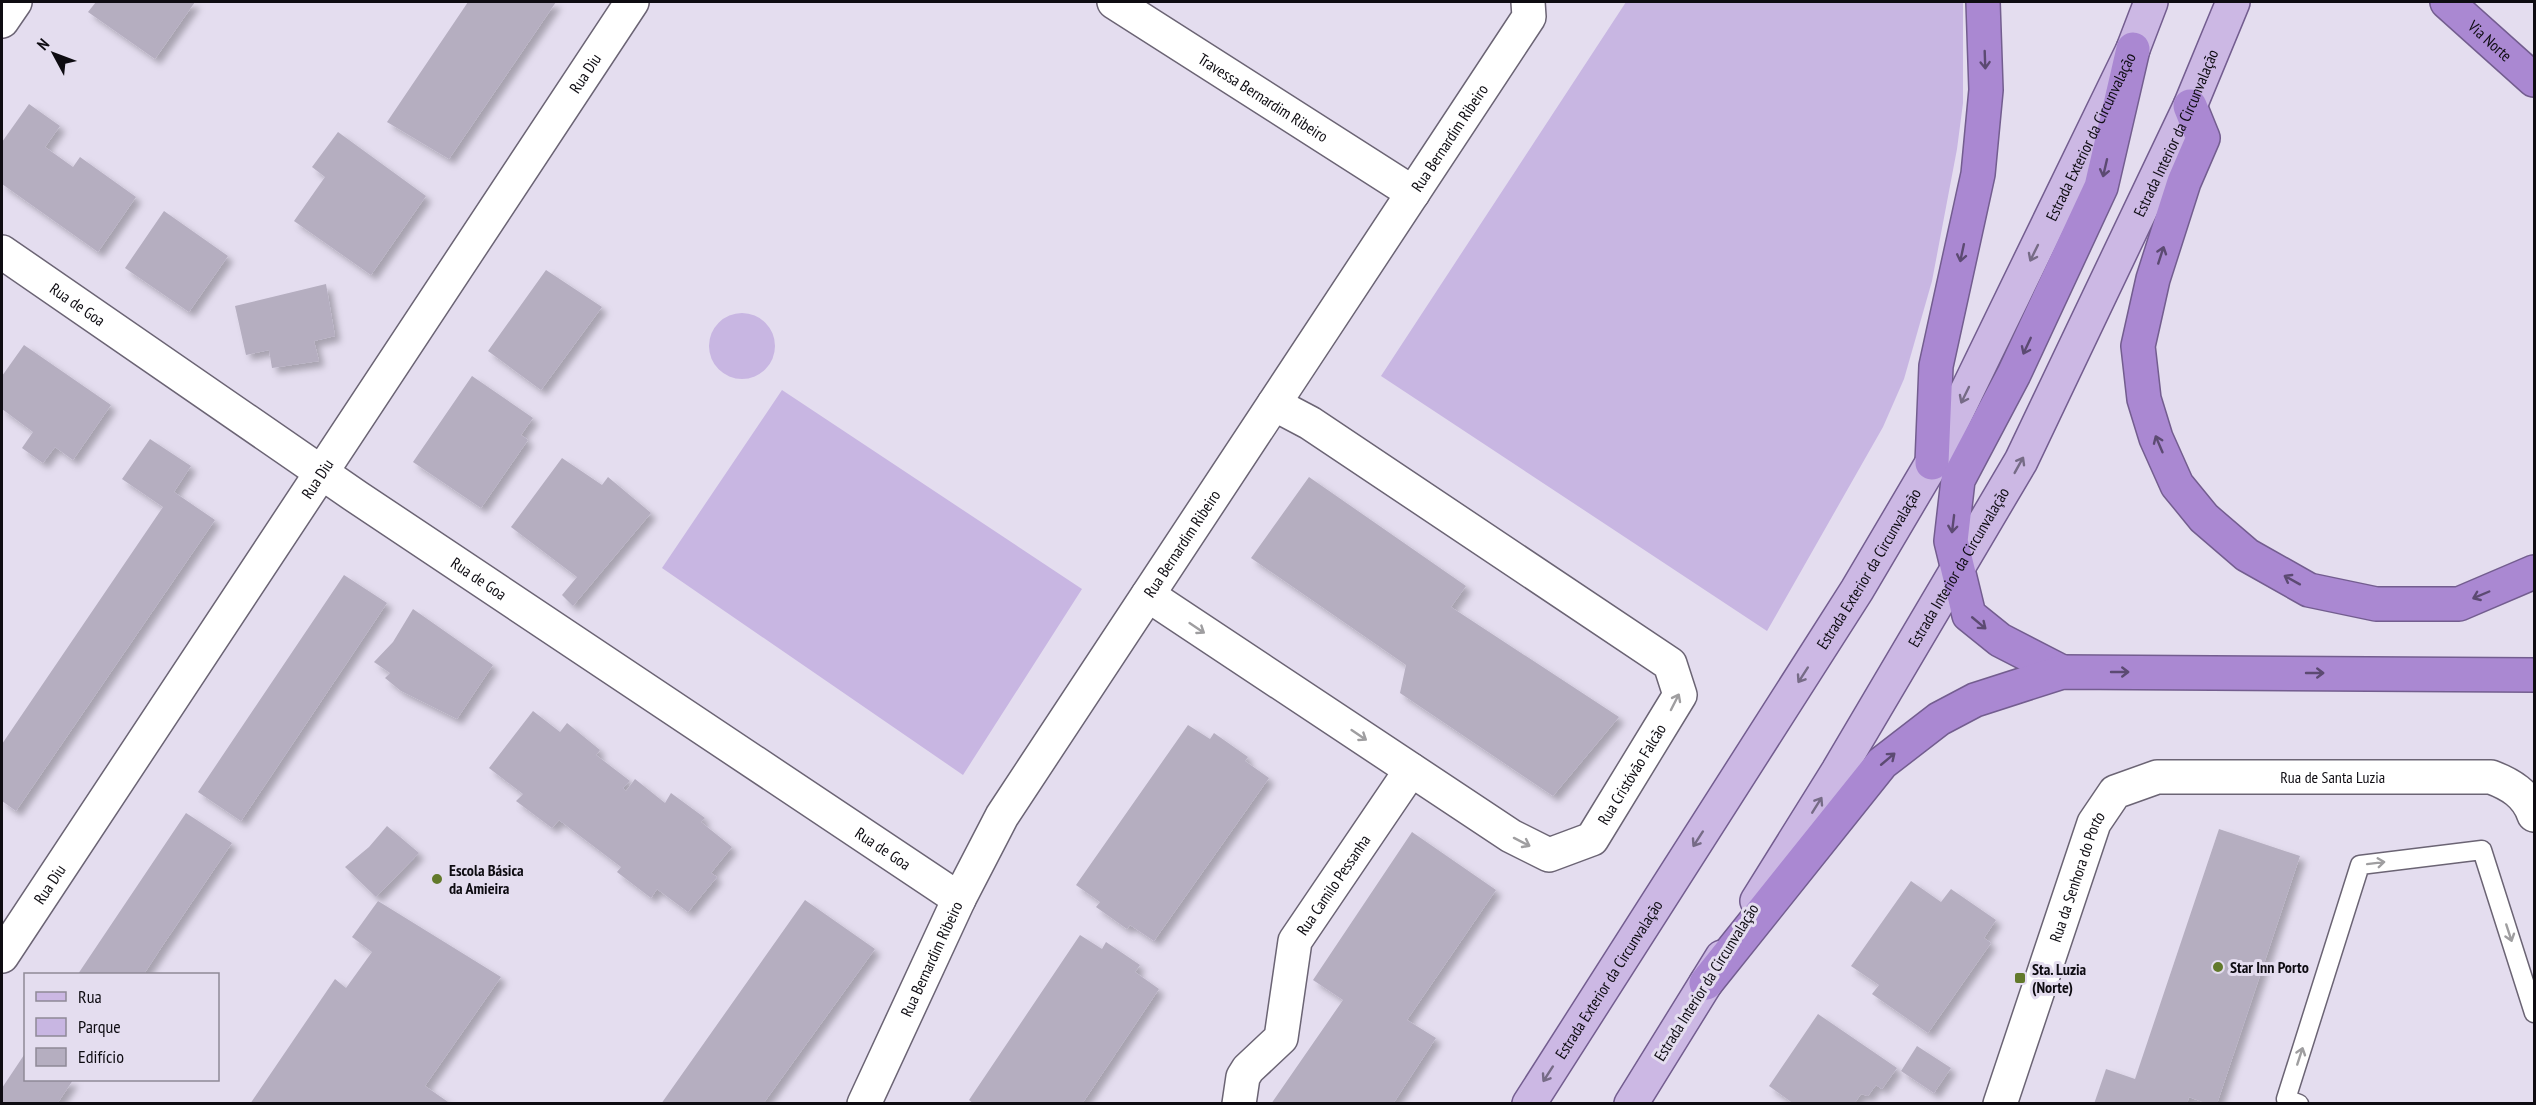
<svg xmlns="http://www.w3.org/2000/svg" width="2536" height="1105" viewBox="0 0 2536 1105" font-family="'PT Sans Narrow',sans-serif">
<defs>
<filter id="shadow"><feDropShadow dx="5.5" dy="5.5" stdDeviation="3" flood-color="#0004"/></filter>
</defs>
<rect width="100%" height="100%" fill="#e4ddef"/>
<path fill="#c8b6e2" d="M1626 2H1963V103L1957 149 1932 281 1904 379 1883 427 1767 631 1381 376Z
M709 346a33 33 0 1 1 66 0a33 33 0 1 1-66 0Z
M782 390 1082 589 963 775 662 568Z"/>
<path fill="#b5aec0" filter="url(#shadow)" d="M96 2H195L155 59 88 12Z
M468 2H556L449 159 387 122Z
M29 104 60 126 45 147 73 167 80 157 136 197 98 252 2 184V142Z
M338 132 426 196 371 275 294 221 325 177 312 167Z
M164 211 228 256 189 312 125 268Z
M546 270 602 307 541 390 488 351Z
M326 284 335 336 314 341 319 361 272 368 269 350 246 355 235 306Z
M24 345 111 405 73 460 55 447 43 463 22 448 33 432 2 409V376Z
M472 376 533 418 521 435 528 440 481 508 413 462Z
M150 439 191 466 174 492 215 520 16 811 2 801V744L163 507 122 479Z
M562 458 602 485 608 477 651 513 573 606 562 595 577 577 511 527Z
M1309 477 1466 586 1451 607 1619 717 1553 796 1400 693 1406 665 1251 558Z
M344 575 387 603 241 821 198 792Z
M413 609 493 665 457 719 401 691 385 678 390 673 374 662 393 642Z
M533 711 560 732 567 723 600 750 596 755 630 781 623 788 626 791 635 779 665 803 671 793 705 818 701 822 732 847 711 873 717 877 688 912 657 889 651 898 617 872 621 867 559 820 552 828 516 801 523 794 489 768Z
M1188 725 1210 739 1214 733 1248 757 1245 761 1269 778 1154 941 1130 925 1127 929 1096 907 1100 902 1076 885Z
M186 813 232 843 163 945 144 974H78Z
M387 826 419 853 376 897 345 867 369 847Z
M2219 829 2300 856 2217 1104H2208L2189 1097 2187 1104H2094L2106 1069 2135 1079Z
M1412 832 1496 890 1407 1020 1436 1038 1393 1104H1271L1343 1000 1313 980Z
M1911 881 1941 902 1951 889 1996 920 1984 938 1991 943 1928 1033 1872 994 1879 985 1851 966Z
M805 900 875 949 763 1104H661Z
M378 901 501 977 425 1086 451 1104H250L335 979 346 988 372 952 352 937Z
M1080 935 1102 949 1106 942 1140 965 1135 972 1159 989 1082 1104H974L969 1100Z
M1818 1014 1897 1068 1882 1089 1876 1085 1868 1096 1861 1094 1854 1104H1794L1769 1086Z
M1917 1046 1951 1068 1934 1093 1901 1071Z
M26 1052V1080H73L57 1104H2V1088Z"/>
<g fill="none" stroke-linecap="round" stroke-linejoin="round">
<defs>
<path id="lane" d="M2299 1104 2286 1099 2360 865 2482 850 2534 1013"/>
<g id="street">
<path id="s1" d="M1114 2 1413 193"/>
<path d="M2 21 15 2"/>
<path id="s2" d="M2 252 357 497 959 899"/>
<path id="s3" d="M1148 595 1511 836 1549 855 1592 839 1680 695 1670 664 1310 423 1274 404"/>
<path id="s4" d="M2 956 632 2"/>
<path id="s5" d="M864 1104 959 899 1002 816 1529 17 1528 2"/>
<path id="s6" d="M1239 1104 1243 1077 1248 1069 1281 1038 1295 941 1411 770"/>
<path id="s7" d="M2000 1104 2094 823 2115 792 2157 777H2491C2510 784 2527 794 2534 815"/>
</g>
<g id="primary">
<path id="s8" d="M1757 901 1838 771 2021 461 2190 106 2233 2"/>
<path id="s9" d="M1529 1104 1857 590 1932 463 2133 49 2151 2"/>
<path d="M1631 1104 1722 957"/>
</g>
<g id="highway">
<path id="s10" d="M2447 2 2534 80"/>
<path d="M2190 106 2203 138 2184 182 2153 279 2138 346 2144 399 2156 438 2177 485 2204 518 2247 555 2309 590 2376 604H2459L2534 572"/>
<path d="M1932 463 1936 366 1978 174 1986 90 1983 2"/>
<path d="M2062 672 2000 640 1969 615 1951 541 1958 480 2014 374 2101 187 2133 49"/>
<path d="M1706 983 1882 763 1939 719 1975 700 2062 672 2534 675"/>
</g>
</defs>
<use href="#lane" stroke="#6b6474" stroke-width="21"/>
<use href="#street" stroke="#6b6474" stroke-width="36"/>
<use href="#primary" stroke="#735d8f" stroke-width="36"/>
<use href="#highway" stroke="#735d8f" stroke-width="36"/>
<use href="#lane" stroke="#fff" stroke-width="18"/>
<use href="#street" stroke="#fff" stroke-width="33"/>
<use href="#primary" stroke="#ccb8e4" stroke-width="33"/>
<use href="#highway" stroke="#aa88d2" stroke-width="33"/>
</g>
<defs><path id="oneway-shaft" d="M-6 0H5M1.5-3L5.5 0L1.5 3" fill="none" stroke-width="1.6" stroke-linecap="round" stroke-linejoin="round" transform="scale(1.5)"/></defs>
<g stroke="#5c4a72">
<use href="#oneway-shaft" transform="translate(1985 60) rotate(88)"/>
<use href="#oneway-shaft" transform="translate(2105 168) rotate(103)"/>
<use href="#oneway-shaft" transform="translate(1962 253) rotate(102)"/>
<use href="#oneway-shaft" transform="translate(2161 255) rotate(-72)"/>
<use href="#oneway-shaft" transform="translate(2027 346) rotate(115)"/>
<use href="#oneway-shaft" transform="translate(2159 444) rotate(-113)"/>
<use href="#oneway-shaft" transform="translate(1953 524) rotate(97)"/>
<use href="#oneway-shaft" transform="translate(2292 580) rotate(-151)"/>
<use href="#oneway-shaft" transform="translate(2481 595) rotate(157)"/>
<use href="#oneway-shaft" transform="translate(1979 623) rotate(40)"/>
<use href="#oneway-shaft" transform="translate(2120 672)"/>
<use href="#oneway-shaft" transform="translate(2315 673)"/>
<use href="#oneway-shaft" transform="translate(1888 759) rotate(-40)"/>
</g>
<g stroke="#766b86">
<use href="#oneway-shaft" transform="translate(2034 253) rotate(116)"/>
<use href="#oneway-shaft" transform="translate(1965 395) rotate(116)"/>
<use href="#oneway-shaft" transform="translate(2019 465) rotate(-61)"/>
<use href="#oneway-shaft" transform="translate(1803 675) rotate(123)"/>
<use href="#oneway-shaft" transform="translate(1817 805) rotate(-58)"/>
<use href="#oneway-shaft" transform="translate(1698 839) rotate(123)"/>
<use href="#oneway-shaft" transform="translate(1548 1074) rotate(123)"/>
</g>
<g stroke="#9f9ea0">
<use href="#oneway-shaft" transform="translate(1197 628) rotate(34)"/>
<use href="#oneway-shaft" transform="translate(1675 702) rotate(-63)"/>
<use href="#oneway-shaft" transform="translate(1359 735) rotate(34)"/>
<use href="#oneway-shaft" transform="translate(1522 842) rotate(27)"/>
<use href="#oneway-shaft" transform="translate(2376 863) rotate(-7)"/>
<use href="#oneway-shaft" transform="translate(2509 933) rotate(72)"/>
<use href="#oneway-shaft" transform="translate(2300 1056) rotate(-72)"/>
</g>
<g fill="#62792b" stroke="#e4ddef" stroke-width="2">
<circle cx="437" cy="879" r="6"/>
<circle cx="2218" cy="967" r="6"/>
<rect x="2014" y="972" width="12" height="12" rx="3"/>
</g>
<g text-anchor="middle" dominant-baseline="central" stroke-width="6" stroke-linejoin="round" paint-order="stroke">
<g font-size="16" fill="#0e0c12" stroke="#e4ddef">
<text stroke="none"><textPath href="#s10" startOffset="58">Via Norte</textPath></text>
<text stroke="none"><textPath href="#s4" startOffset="1058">Rua Diu</textPath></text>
<text stroke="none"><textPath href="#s1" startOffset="177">Travessa Bernardim Ribeiro</textPath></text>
<text stroke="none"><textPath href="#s8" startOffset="876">Estrada Interior da Circunvalação</textPath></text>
<text stroke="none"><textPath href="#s9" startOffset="1120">Estrada Exterior da Circunvalação</textPath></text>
<text stroke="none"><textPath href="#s5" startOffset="1132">Rua Bernardim Ribeiro</textPath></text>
<text stroke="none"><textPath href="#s2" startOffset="92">Rua de Goa</textPath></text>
<text stroke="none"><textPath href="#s4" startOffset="572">Rua Diu</textPath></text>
<text stroke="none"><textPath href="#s5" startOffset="646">Rua Bernardim Ribeiro</textPath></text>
<text stroke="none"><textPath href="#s8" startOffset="390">Estrada Interior da Circunvalação</textPath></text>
<text stroke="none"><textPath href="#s9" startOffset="634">Estrada Exterior da Circunvalação</textPath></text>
<text stroke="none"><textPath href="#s2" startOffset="578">Rua de Goa</textPath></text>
<text stroke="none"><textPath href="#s3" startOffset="600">Rua Cristóvão Falcão</textPath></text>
<text stroke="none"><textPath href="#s7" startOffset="554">Rua de Santa Luzia</textPath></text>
<text stroke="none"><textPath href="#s2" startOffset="1064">Rua de Goa</textPath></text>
<text stroke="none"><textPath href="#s7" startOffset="240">Rua da Senhora do Porto</textPath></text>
<text stroke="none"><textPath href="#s4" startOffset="86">Rua Diu</textPath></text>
<text stroke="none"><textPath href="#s6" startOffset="248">Rua Camilo Pessanha</textPath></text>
<text stroke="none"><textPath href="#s5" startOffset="160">Rua Bernardim Ribeiro</textPath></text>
<text stroke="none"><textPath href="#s9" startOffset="148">Estrada Exterior da Circunvalação</textPath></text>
<text transform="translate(1706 982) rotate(-58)">Estrada Interior da Circunvalação</text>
</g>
<g font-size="16" font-weight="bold" fill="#0e0c12" stroke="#e4ddef" text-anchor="start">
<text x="449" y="870">Escola Básica<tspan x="449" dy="18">da Amieira</tspan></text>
<text x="2230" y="967">Star Inn Porto</text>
<text x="2032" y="969">Sta. Luzia<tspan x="2032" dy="18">(Norte)</tspan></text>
</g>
</g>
<rect width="2536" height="1105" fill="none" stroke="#0e0c12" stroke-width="6"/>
<rect x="24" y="973" width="195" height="108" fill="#e4ddef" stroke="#8e8997" stroke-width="1.5"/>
<rect x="36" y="992" width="30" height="9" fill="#ccb8e4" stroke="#8e8997" stroke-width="1.5"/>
<text x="78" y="1003" font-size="18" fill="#0e0c12">Rua</text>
<rect x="36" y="1018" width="30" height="18" fill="#c8b6e2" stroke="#8e8997" stroke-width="1.5"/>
<text x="78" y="1033" font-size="18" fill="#0e0c12">Parque</text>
<rect x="36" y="1048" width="30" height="18" fill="#b5aec0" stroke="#8e8997" stroke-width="1.5"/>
<text x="78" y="1063" font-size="18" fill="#0e0c12">Edifício</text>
<g transform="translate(54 54) rotate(311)" stroke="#e4ddef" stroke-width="4.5" paint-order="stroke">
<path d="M0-4.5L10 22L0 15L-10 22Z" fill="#0e0c12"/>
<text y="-9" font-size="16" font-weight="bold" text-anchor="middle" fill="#0e0c12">N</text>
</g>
</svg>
